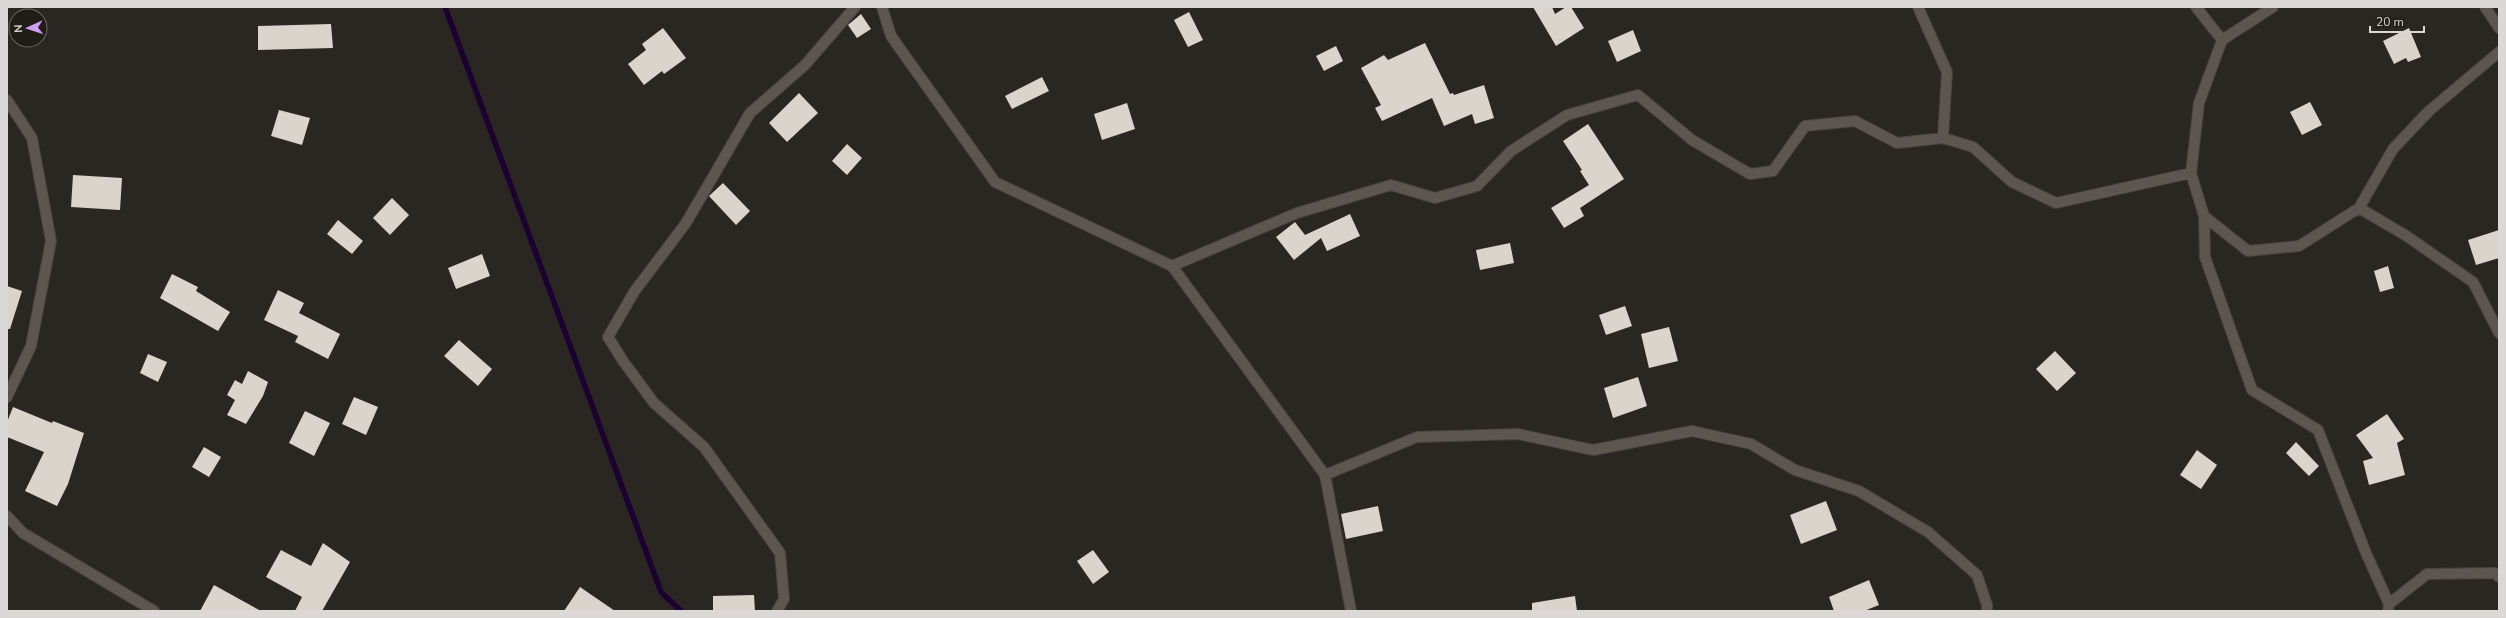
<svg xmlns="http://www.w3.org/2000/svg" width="2506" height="618" viewBox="0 0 2506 618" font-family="'Nunito Sans',sans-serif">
<rect width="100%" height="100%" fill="#2a2621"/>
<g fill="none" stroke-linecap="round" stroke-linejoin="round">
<path stroke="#1d0032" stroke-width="5.5" d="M445 7 661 592 681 611"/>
</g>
<path fill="#d9d4cc" d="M1533 7H1552L1555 14 1566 7H1571L1584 28 1556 46Z
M1189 12 1203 40 1188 47 1174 20Z
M861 14 871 29 857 38 848 25Z
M331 24 333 48 258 50V26Z
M663 28 686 58 664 74 662 71 644 85 628 64 646 50 642 44Z
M2409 28 2421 57 2408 62 2406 58 2394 64 2383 41Z
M1633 30 1641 51 1617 62 1608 41Z
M1425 43 1450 94 1453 93 1454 95 1484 85 1494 118 1475 124 1472 114 1444 126 1432 98 1382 121 1375 108 1381 105 1361 68 1384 55 1388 60Z
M1336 46 1343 61 1324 71 1316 56Z
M1042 77 1049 91 1012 109 1005 96Z
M799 93 818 113 787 142 769 123Z
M2310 102 2322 125 2302 135 2290 112Z
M1127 103 1135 129 1102 140 1094 114Z
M279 110 310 118 302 145 271 136Z
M1588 124 1624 179 1580 208 1584 216 1564 228 1551 208 1589 185 1580 171 1582 170 1563 141Z
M847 144 862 158 847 175 832 161Z
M73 175 122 178 120 210 71 207Z
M723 183 750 211 736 225 709 196Z
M392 198 409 215 390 235 373 218Z
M1350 214 1360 236 1327 251 1321 238 1294 260 1276 237 1295 222 1305 235Z
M338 220 363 241 352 254 327 234Z
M2499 230V258L2476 265 2468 240Z
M1510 243 1514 263 1480 270 1476 250Z
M482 254 490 276 456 289 448 268Z
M2388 266 2394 288 2380 292 2374 271Z
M172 274 198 287 196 291 230 312 218 331 160 298Z
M7 286 22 291 10 329H7Z
M278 290 304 303 299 313 340 334 328 359 295 342 298 336 264 320Z
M1625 306 1632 326 1606 335 1599 315Z
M1669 327 1678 361 1649 368 1641 334Z
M459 340 492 369 478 386 444 356Z
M2055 351 2076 373 2057 391 2036 369Z
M148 354 167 362 158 382 140 373Z
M248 371 268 382 263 396 246 424 227 415 235 400 227 395 235 380 242 384Z
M1638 377 1647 406 1613 418 1604 388Z
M354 397 378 407 366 435 342 424Z
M13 407 52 423 53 421 84 433 68 484 57 506 25 491 44 452 7 437V422Z
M305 411 330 423 314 456 289 443Z
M2387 414 2404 439 2397 443 2405 475 2369 485 2363 461 2373 458 2356 435Z
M2296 442 2319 466 2309 476 2286 453Z
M204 447 221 457 209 477 192 467Z
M2197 450 2217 465 2201 489 2180 475Z
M1826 501 1837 530 1801 544 1790 515Z
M1378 506 1383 531 1346 539 1341 514Z
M323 543 350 562 322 611H295L302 597 266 577 281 550 311 566Z
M1093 550 1109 572 1093 584 1077 561Z
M1869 580 1879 605 1864 611H1834L1829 597Z
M214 585 261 611H200Z
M580 587 615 611H564Z
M754 595 755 611H713V596Z
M1575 596 1577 611H1532V603Z"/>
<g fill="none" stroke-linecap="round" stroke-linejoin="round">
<defs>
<path id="street" d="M882 7 891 36 995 182 1172 266 1325 475 1351 611
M1918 7 1947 72 1943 138
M2196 7 2222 40
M2485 7 2499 28
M7 100 32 138 51 241 31 346 7 397
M2191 173 2199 103 2222 40 2273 7
M2359 208 2405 235 2473 282 2499 333
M2204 216 2205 257 2252 390 2318 430 2366 553 2389 604
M1172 266 1297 213 1391 185 1435 198 1477 186 1511 151 1567 115 1638 95 1692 140 1750 174 1773 171 1805 126 1855 121 1897 143 1943 138 1973 147 2012 182 2056 203 2191 173 2204 216 2248 251 2299 246 2359 208 2393 149 2429 111 2499 52
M1325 475 1417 437 1518 434 1593 450 1692 431 1751 444 1795 470 1859 491 1928 532 1977 575 1987 605V611
M7 516 23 533 154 611
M777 611 784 599 780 553 704 447 654 403 623 361 608 337 634 292 686 223 750 113 805 65 855 7
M2388 611 2389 604 2427 574 2495 573 2499 577"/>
</defs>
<use href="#street" stroke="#47433f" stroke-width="12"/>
<use href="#street" stroke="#5b5650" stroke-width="10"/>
</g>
<rect width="2506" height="618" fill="none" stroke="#dbd8d5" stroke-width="16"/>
<g transform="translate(28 28) rotate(267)"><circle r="19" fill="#201d17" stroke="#6b6863"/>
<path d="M0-3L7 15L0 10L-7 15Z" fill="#d09dff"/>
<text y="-6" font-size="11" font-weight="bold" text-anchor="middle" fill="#dbd8d5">N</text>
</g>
<path d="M2370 26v6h54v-6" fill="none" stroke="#dbd8d5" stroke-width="2"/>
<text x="2376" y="26" font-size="12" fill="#dbd8d5" stroke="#201d17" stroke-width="3" paint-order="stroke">20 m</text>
</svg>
